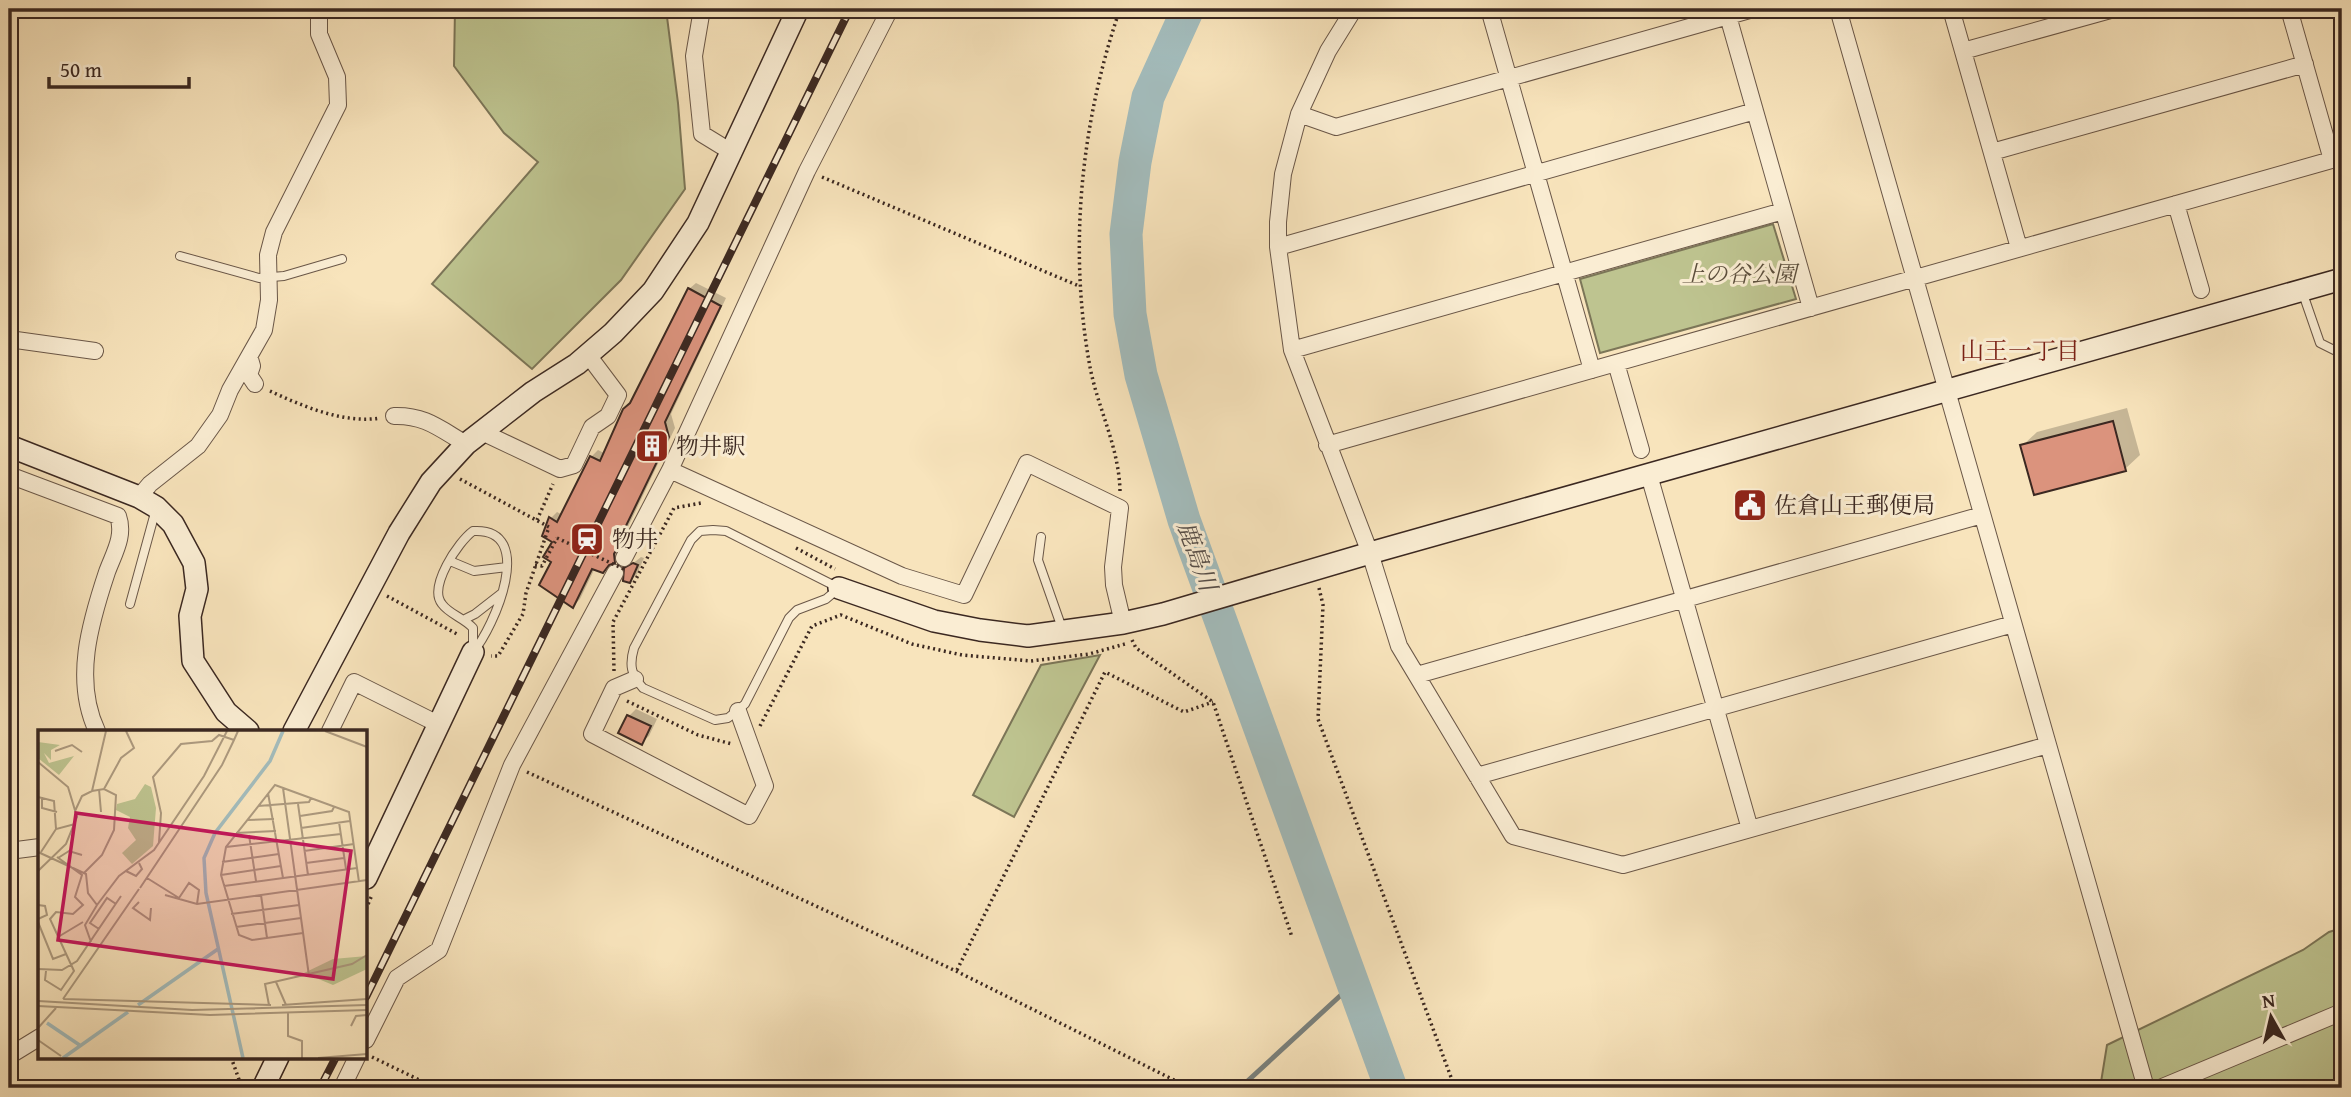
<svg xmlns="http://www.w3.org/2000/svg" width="2351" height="1097" font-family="'Gentium Book Plus','Noto Serif JP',serif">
  <rect width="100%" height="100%" fill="#f8e4bc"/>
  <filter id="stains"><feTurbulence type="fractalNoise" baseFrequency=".00286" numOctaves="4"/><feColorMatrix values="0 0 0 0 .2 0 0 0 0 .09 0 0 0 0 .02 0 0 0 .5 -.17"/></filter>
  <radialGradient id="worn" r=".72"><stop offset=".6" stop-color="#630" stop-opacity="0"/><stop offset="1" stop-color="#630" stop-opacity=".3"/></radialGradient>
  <path fill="#bec490" stroke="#7c7658" stroke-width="2" d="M455,9h213l-1,8 11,86 7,86 -64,91 -89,89 -100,-85 106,-122 -34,-29 -50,-67z
    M1773,224l23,75 -196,54 -20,-74z
    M1100,655l-86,162 -41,-22 68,-130z
    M2342,928v160h-224l-17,-6 6,-37 196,-95 26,-18z"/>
  <path fill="#0003" d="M696,283l30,15 -55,116 4,14 -47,99 2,1 -9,17v9l-7,7 -19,7 -15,31 -7,7 -20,-44 2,-20 -4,-24 6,-6 6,3 28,-58 7,-7 6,3 29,-51 56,-113z
    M2127,408l13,47 -15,14 -103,-23 15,-14z
    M641,557l3,1 -7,16 -7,7 -4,-12z
    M636,709l21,10 -8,17 -7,6 -21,-10 8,-16z"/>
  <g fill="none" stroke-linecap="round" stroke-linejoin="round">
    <path stroke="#79817e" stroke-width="5" d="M1240,1088l113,-104"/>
    <path stroke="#a3bcbc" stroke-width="33" d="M1188,9l-40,88 -13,65 -9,72 4,80 11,61 43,145 207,568"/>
  </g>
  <path fill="#db937d" stroke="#3b2821" stroke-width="2" d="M688,288l33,18 -56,116 4,15 -47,97 2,1 -10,19 1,9 -6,2 -6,8 -11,-4 -19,39 -34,-23 12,-23 -8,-5 9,-15 -10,-6 7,-19 8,5 33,-66 10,5 23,-52 7,-6z
    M2113,421l13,50 -92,24 -14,-50z
    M633,563l5,2 -8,18 -7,-2 1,-13z
    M627,715l24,11 -9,19 -24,-12z"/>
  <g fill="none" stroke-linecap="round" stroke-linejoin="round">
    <g stroke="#6a5748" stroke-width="10">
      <path id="lane" d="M180,256l79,22 25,-2 58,-17
        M2302,291l18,52 22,11
        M713,530l13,1 113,57 -13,11 -29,11 -8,8 -44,86 -17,14 -13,2 -72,-32c-12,-13 -14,-23 -9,-40l57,-108 9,-9z
        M473,531c65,-4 21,97 0,121v-24c-9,-10 -24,-14 -31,-24 -14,-17 16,-62 31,-73z
        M1041,537l-3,23 25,71
        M450,561l24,10 33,-4
        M130,604l26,-95
        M465,619l10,-5 27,-21"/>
    </g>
    <g stroke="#6a5748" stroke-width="18">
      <path id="street" d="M702,9l-8,47 8,78 31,19
        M1354,9l-26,42 -29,63 -16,60 -5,48v25l14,103 78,203 29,93 114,190 110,29 425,-120
        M1489,9l103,361
        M1726,9l85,299
        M1838,9l308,1079
        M1951,9l68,239
        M2289,9l43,151
        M1963,51l151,-42
        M1299,114l37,13 417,-118
        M1992,152l313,-88
        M2176,204l25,86
        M1278,247l477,-136
        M9,339l86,12
        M1292,350l491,-139
        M250,359l2,7 -3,9 6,9
        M1616,363l25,87
        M394,416c31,-1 46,13 72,28
        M482,432l78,37 14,-4 18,-38 16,-11 10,-21 -30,-40
        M1327,445l1015,-288
        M670,470l232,106 62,19 63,-132 93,45 -7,59 1,18 9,38
        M9,475l109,41c7,20 -4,37 -11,56 -17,51 -34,108 -10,159
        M1649,475l101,354
        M139,497l11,-13 48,-38 22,-31 10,-25 34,-60 5,-30 -1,-45 6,-23 64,-127 -1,-28 -18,-43v-25
        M624,558l46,-88 137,-299 83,-162
        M1417,675l565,-160
        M635,679l-21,9 -22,46 157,82 16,-30 -27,-75
        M330,731l24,-49 86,43
        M1477,776l536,-152
        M9,851l31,-4
        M366,1040l31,-62 42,-28 73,-185 103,-192
        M9,1056l31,-19
        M342,1088l15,-31
        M2160,1088l182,-76"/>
    </g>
    <g stroke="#3b2821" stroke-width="24">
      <path id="secondary" d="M9,446l130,51 17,10 17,17 21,39 3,26 -7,27 3,45 33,51 22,19
        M839,588l95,33 46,9 48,6 95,-13 40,-9 207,-61 972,-274
        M294,731l105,-198 32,-51 35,-38 67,-52 44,-28 36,-31 40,-42 45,-68 100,-214
        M366,878l107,-226
        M263,1088l15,-31"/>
    </g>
    <path stroke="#3b2821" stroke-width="3.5" stroke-dasharray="2 3.5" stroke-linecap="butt" d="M822,177l257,109
      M270,391c32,15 74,33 110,27
      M460,479l89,48 -23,66 -3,21 -25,42h-7
      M1120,491c-1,-44 -22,-82 -30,-124 -22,-119 -9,-245 30,-358
      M537,520l16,-36
      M796,548l39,21
      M582,549l2,-4
      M535,565l7,1 15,-28
      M1319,588l4,17 -5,114 137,369
      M387,596l70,38
      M1132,640l4,8 77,54 79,235
      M614,671l-1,-49 61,-114 27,-5
      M627,701l71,34 34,9
      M760,726l52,-100 29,-11 71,29 50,11 69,6 58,-7 36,-10
      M527,772l429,199 222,111
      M366,909l6,-14
      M957,970l148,-298 79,40 29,-10
      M231,1057l11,31
      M372,1057l64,31"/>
    <use href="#lane" stroke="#faedd3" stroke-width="8"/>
    <use href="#street" stroke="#faedd3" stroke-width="16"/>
    <use href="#secondary" stroke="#faedd3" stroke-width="21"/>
    <g stroke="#3b2821" stroke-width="8">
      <path id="rail" d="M366,997l484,-988
        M320,1088l16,-31"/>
    </g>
    <use href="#rail" stroke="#faedd3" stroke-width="5" stroke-dasharray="16" stroke-linecap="butt"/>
    <path stroke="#3b2821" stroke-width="3.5" stroke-dasharray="2 3.5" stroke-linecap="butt" d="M557,538l69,32"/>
  </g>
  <defs>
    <g id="building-square" transform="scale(1.75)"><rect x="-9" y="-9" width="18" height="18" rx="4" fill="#8f2418" stroke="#faedd3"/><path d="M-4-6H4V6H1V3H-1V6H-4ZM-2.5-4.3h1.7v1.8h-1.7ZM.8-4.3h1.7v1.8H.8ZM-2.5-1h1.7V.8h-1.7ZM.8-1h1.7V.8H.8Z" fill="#fff"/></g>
    <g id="civic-square" transform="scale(1.75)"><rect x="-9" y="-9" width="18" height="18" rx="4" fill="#8f2418" stroke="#faedd3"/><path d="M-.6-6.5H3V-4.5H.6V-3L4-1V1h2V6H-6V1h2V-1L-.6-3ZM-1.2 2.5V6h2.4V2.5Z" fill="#fff"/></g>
    <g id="station-square" transform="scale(1.75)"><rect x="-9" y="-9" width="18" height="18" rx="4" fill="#8f2418" stroke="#faedd3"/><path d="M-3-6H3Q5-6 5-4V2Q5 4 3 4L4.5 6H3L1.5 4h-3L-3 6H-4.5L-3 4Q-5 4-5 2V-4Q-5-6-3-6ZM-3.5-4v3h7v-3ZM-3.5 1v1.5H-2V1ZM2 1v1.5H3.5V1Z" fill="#fff"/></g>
  </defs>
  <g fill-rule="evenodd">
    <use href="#building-square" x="652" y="446"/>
    <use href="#civic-square" x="1750" y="505"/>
    <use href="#station-square" x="587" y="539"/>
  </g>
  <g text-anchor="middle" stroke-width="6" stroke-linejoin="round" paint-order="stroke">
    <g font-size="23" font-style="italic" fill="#5c4f3d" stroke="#faedd3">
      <text x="1739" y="282">上の谷公園</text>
    </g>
    <g font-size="23" fill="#3b2821" stroke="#faedd3" text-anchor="start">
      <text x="676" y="454">物井駅</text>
      <text x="1774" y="513">佐倉山王郵便局</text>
      <text x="612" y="547">物井</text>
    </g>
    <g font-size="24" fill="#7a1f14" stroke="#faedd3">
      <text x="2020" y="359">山王一丁目</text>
    </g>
    <g font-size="24" font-style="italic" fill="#554d48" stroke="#faedd3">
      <text transform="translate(1197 556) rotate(70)" y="8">鹿島川</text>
    </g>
  </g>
  <g transform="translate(38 730)">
    <rect width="329" height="329" fill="#f8e4bc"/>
    <path d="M0,12l22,3 -9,5v10l-7,-7 5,10 25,-7 -15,19 -21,-17zM107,54l6,3 5,21 -3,38 -21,18 -10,-11 14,-13 -8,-12 2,-11 -14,-7 1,-6 18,-5zM329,226v13l-34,16 -29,-12 29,-14z" fill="#bec490"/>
    <path fill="none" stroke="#a3bcbc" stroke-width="3.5" d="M100,275l80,-56M9,293l34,23M25,328l65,-46M205,328l-37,-165 -2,-35 11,-25 55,-72 13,-30"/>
    <path fill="none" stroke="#ac997e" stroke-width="2" d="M287,1l42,16M17,21l17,-6 10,7M0,32l30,25 9,30 -11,27 -28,27M245,58l26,188M61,59l2,23M66,59l17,-31 13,-10 -8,-17M54,61l14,-60M230,63l15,85M0,67l16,4 2,28M4,67v11l15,4M260,74l10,71M220,76l51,-4 2,-4M37,81l7,-15 10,-5 12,-2 12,6 -2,35 -12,25 -18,18M262,86l32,-5 2,-4M209,90l27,-1M301,92l7,47M263,98l49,-7M198,103l40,-2M211,105l7,46M121,112l2,-29 -8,-36 28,-33 31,-3 7,-6 15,5 4,-9M188,117l115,-13M266,121l50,-7M0,122l48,22 2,19 9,12M3,122l15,-23 19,-5M20,128l11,-7 13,4M184,132l57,-8M268,133l38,-5M88,141l10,5 6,-7 -3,-6M183,145l60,-9M109,148l32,20 10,-15 10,7 -2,14M186,156l133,-18M102,158l82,-123 12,-25M127,165l32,9 170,-24M223,165l6,43M101,172l-6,6 17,12 1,-12M0,175l7,1 2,9 -9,4M193,184l68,-9M0,192l15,37 13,-5M198,197l65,-9M61,199l-9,-6 17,-25 9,6M265,203l-51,7 -13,-5 -18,-60 5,-28 49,-62 74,27 10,70M20,207l25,-15M53,212l-6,-17 12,-20 22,-29 35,-26 50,-74 23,-45M0,239l24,1 15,-9 44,-65M8,241l-1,9 16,10 13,-19 -24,-52 6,-7 17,2 10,-9 -8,-8 7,-22 -25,-18M238,252l10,23M25,269l208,6M25,269l76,-110M0,271l154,9 175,-5M231,275l-4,-21 87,-20 15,-9M244,275l85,-6M0,276l172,9 157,-5M250,283v23l14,5v17M313,296l5,-10 11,-1M0,298l18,-20M0,310l23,16M280,328l49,-4"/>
    <path fill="#c2185b" fill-opacity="0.15" stroke="#c2185b" stroke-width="3.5" d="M38,83l275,38 -18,128 -275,-39z"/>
    <rect width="329" height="329" fill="none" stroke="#3b2821" stroke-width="3.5"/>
  </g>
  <rect width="2351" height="1097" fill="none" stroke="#f8e4bc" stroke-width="35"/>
  <rect x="10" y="10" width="2330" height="1076" fill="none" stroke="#3b2821" stroke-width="3.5"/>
  <rect x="18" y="18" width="2316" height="1062" fill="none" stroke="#3b2821" stroke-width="2"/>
  <g transform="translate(2271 1017) rotate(352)" stroke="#faedd3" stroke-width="5" paint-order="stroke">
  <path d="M0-5L12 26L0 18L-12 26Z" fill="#3b2821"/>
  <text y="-10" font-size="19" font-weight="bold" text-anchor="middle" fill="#3b2821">N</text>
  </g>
  <path d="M49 77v10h140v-10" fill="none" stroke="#3b2821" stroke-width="3.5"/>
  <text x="60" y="77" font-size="21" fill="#3b2821" stroke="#faedd3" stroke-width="5" paint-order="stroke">50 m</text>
  <rect width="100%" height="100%" filter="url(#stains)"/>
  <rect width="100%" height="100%" fill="url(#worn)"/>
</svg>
